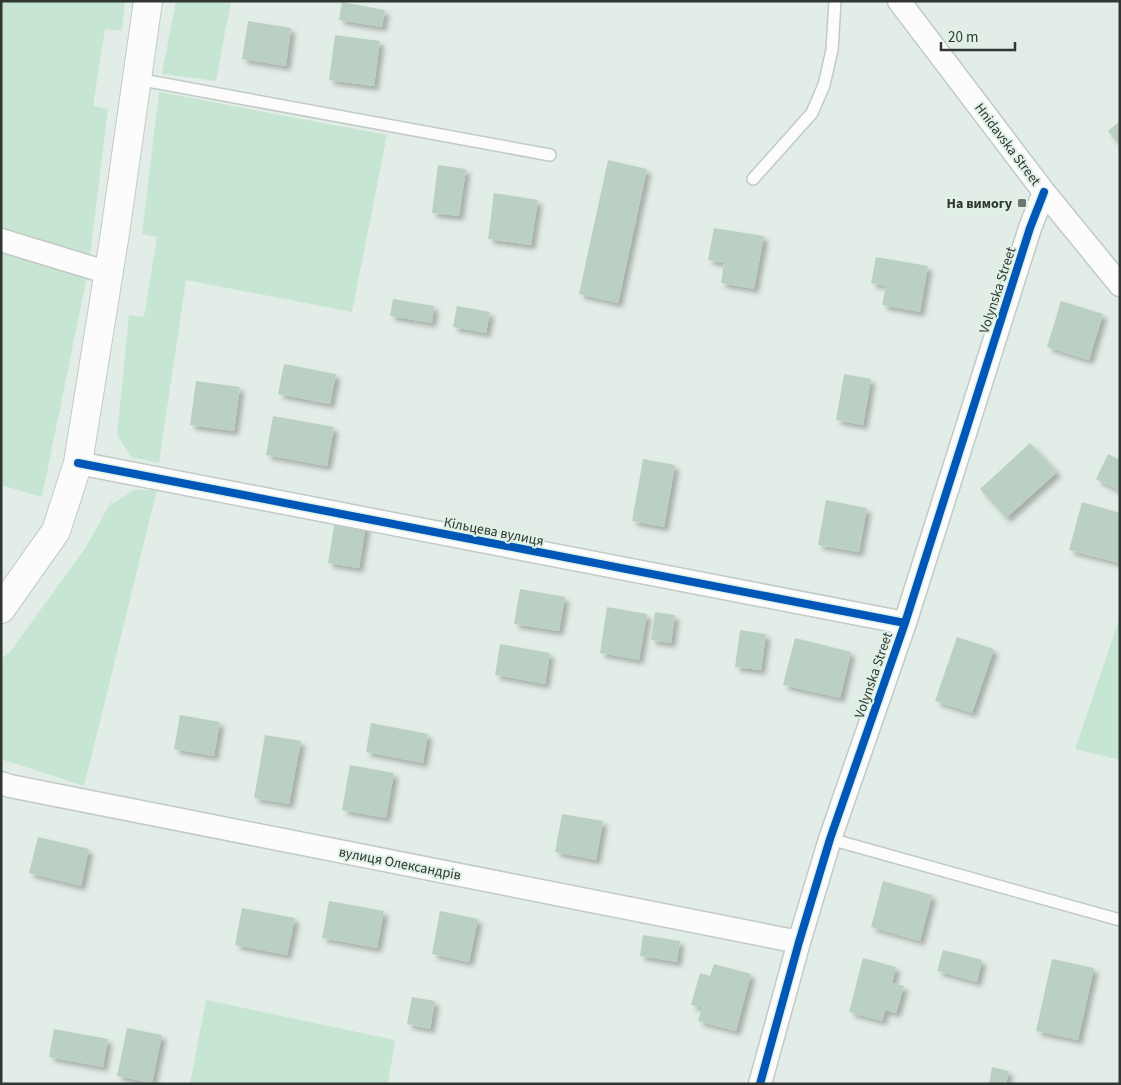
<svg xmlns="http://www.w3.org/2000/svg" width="1121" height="1085" font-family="'Source Sans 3',sans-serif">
  <defs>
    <filter id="shadow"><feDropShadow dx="4.5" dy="4.5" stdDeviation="2.5" flood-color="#0004"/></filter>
  </defs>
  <rect width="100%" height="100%" fill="#e3ede7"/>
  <path fill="#c6e5d2" d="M1,1h124l-3,30 -17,-2 -12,77 15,3 -18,146 -89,-27z
    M176,1h55l-15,80 -54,-7z
    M159,92l228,43 -35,177 -166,-32 -27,183 -28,-6 -14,-22 12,-120 15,2 13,-80 -15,-3z
    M1,253l86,23 -45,221 -41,-12z
    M134,490h23l-73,296 -83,-27v-100l9,-7 76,-105 26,-47 -1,5z
    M1120,617v143l-45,-11z
    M206,1000l189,40 -7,44h-198z"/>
  <path fill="#bbd0c4" filter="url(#shadow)" d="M342,2l43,8 -3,17 -43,-7z
    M248,21l43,7 -5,38 -44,-7z
    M335,35l45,6 -6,45 -45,-6z
    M1120,121v25l-12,-15z
    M608,160l39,9 -29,134 -39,-9z
    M438,165l28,4 -7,47 -27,-3z
    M494,193l44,7 -7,45 -43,-6z
    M714,228l50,8 -10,53 -33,-6 3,-20 -16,-3z
    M876,257l52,9 -8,46 -38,-7 4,-19 -15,-3z
    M393,299l41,7 -2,17 -42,-7z
    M1061,301l42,13 -14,46 -42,-13z
    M457,306l33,6 -4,21 -33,-6z
    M284,364l52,10 -6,30 -52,-10z
    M844,374l27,5 -8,46 -27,-5z
    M196,381l44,6 -6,44 -44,-6z
    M273,416l61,11 -7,39 -61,-11z
    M1030,443l27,29 -51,46 -26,-29z
    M1108,454l12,6v31l-24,-12z
    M643,459l32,6 -11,62 -32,-6z
    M826,500l41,8 -8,44 -41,-7z
    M1082,502l38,11v50l-51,-13z
    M335,520l31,5 -7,43 -31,-5z
    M520,589l45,8 -6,34 -45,-7z
    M607,607l40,7 -8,46 -39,-7z
    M655,612l20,3 -4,28 -20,-3z
    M740,630l26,4 -5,36 -26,-3z
    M957,637l37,12 -22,64 -37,-12z
    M795,638l56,14 -11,46 -57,-13z
    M500,644l50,9 -5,31 -50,-9z
    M180,715l40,7 -6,34 -40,-7z
    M371,723l57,11 -5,29 -57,-11z
    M265,735l36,6 -12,63 -35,-6z
    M350,765l44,8 -8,45 -44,-8z
    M562,814l41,7 -7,39 -41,-8z
    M38,837l51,12 -8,37 -52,-13z
    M883,881l49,14 -12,46 -49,-14z
    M329,901l55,10 -7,37 -55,-10z
    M242,908l53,10 -8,37 -52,-10z
    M440,911l38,8 -9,43 -37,-8z
    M643,935l37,6 -3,21 -37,-6z
    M943,950l39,10 -5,22 -40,-11z
    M863,958l33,9 -4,16 12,3 -8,27 -11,-3 -3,11 -33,-9z
    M1052,959l42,9 -16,72 -42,-9z
    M714,964l37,10 -15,57 -38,-10 4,-14 -11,-2 9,-32 10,3z
    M412,997l23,4 -5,28 -23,-5z
    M127,1028l35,7 -10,48 -35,-7z
    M54,1029l54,10 -5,28 -54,-10z
    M992,1067l17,4 -3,13h-17z"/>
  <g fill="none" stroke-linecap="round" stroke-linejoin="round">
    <g stroke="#c2cac5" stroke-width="14">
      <path id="lane" d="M137,79l413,76
        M753,179l59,-66 12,-28 8,-35 3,-49
        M830,839l290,81"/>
    </g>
    <g stroke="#c2cac5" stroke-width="25">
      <path id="street" d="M899,1l145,191 76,93
        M1,240l108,33
        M78,463l827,160
        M1,783l9,3 789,156
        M760,1084l39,-142 31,-103 75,-216 125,-395 14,-36"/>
    </g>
    <g stroke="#c2cac5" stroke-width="30">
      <path id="primary" d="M1,609l55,-78 22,-68 37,-230 33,-232"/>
    </g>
    <use href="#lane" stroke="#fbfcfb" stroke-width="11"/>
    <use href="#street" stroke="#fbfcfb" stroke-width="22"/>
    <use href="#primary" stroke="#fbfcfb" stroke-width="28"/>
    <g stroke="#dff1e6" stroke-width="11">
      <path id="cycleway" d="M78,463l827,160
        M760,1084l39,-142 31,-103 75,-216 125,-395 14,-36"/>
    </g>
    <use href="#cycleway" stroke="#0057b8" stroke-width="8"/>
  </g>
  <rect fill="#6f7671" stroke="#dff1e6" stroke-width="2" x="1017" y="198" width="10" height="10" rx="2.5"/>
  <g text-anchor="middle" stroke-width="4" stroke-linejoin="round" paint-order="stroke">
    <g font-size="14" fill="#303632" stroke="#dff1e6">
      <text transform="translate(1008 144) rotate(53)" y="5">Hnidavska Street</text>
      <text transform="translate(997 290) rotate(-72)" y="5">Volynska Street</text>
      <text transform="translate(494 531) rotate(11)" y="5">Кільцева вулиця</text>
      <text transform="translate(873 675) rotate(-71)" y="5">Volynska Street</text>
      <text transform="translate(400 863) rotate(11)" y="5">вулиця Олександрів</text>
    </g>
    <g font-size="14" font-weight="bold" fill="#303632" stroke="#dff1e6" text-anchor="end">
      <text x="1012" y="208">На вимогу</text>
    </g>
  </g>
  <rect width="1121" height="1085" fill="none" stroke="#303632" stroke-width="5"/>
  <path d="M941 42v8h74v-8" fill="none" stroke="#303632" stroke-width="2.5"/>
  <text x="948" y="42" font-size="15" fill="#303632" stroke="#dff1e6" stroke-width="4" paint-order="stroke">20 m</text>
</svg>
